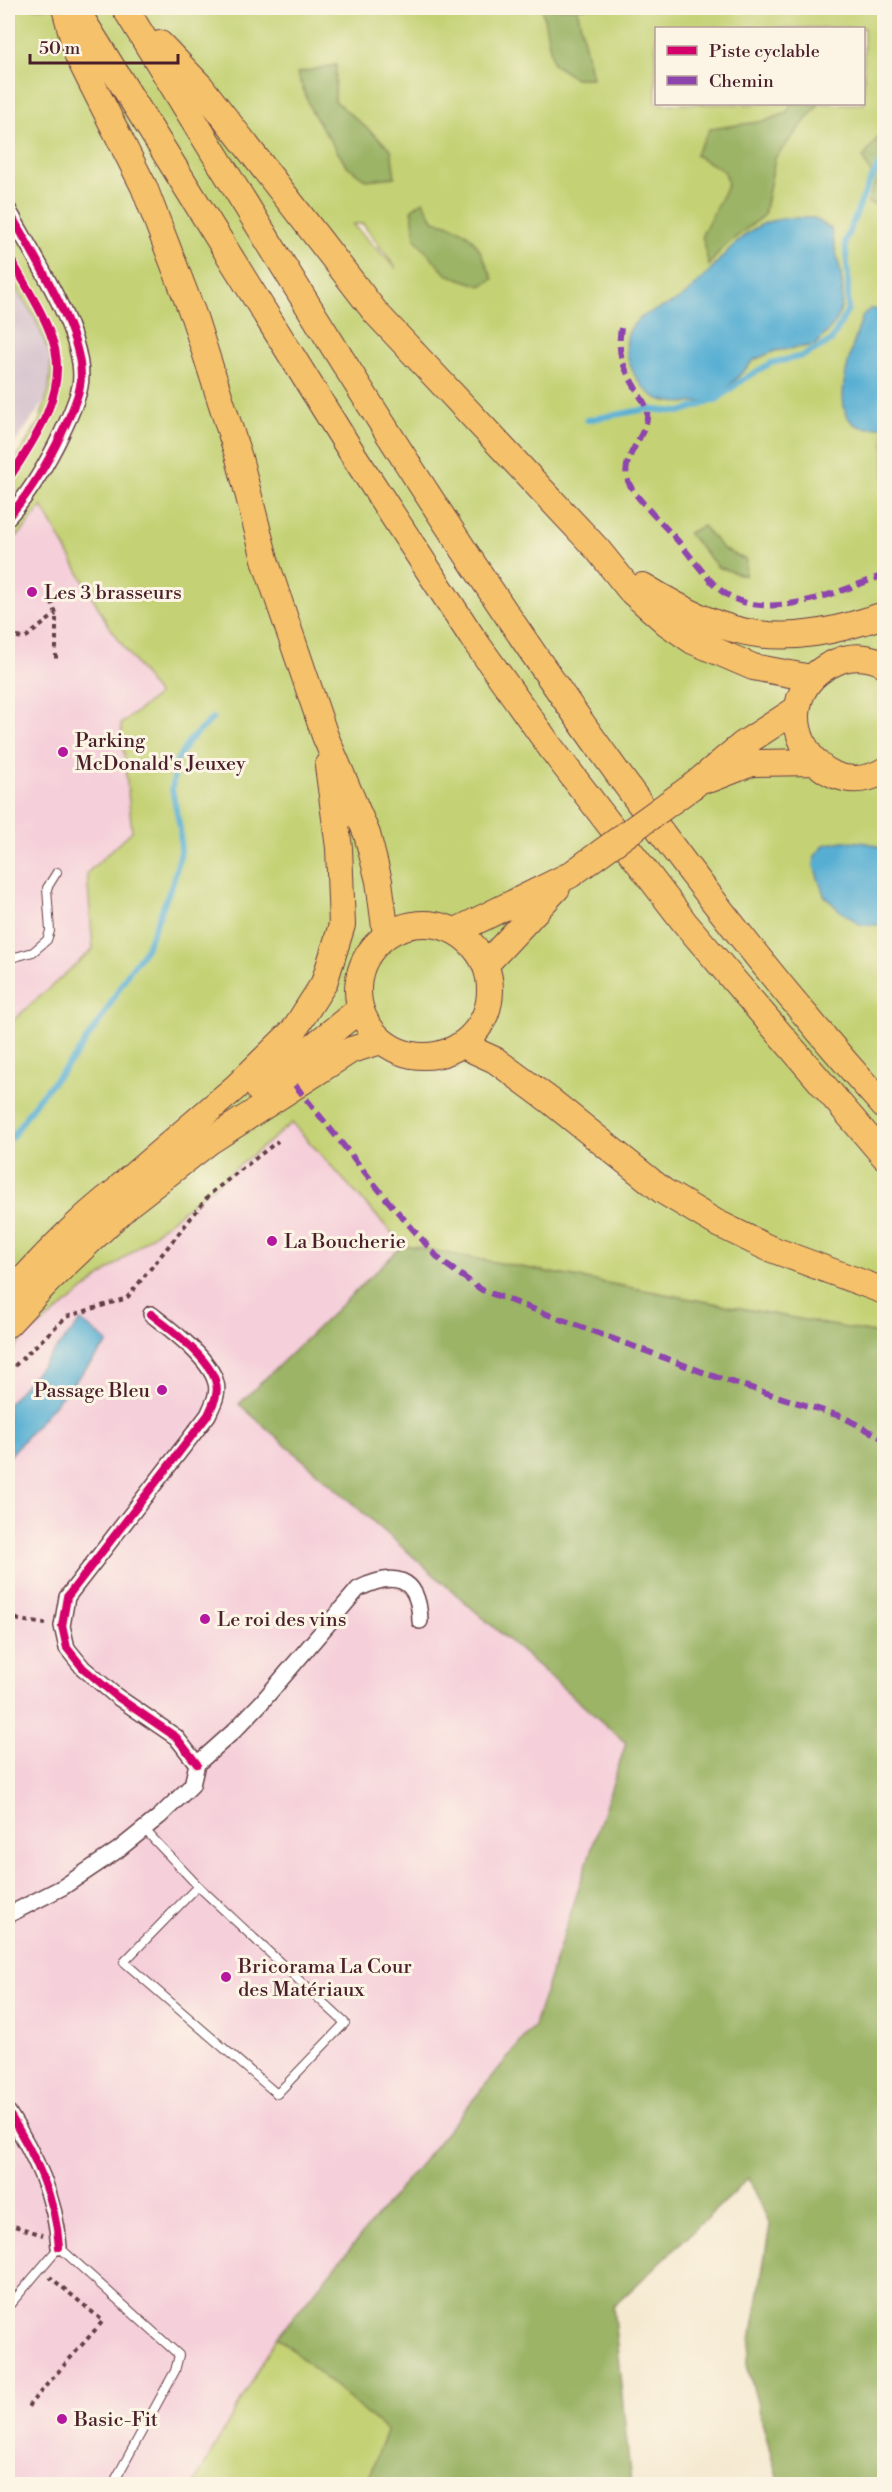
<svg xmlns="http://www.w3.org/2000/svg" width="892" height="2492" font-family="'Libre Bodoni',serif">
  <rect width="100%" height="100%" fill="#fcf5e5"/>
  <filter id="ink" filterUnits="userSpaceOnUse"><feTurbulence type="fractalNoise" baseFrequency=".0167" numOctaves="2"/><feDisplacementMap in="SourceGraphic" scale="12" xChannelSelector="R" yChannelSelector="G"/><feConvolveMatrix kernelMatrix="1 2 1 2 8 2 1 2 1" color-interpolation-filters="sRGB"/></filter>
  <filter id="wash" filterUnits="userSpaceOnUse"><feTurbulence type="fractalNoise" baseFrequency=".008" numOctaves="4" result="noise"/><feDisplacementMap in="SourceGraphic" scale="24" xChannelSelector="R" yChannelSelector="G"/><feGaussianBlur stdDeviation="1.35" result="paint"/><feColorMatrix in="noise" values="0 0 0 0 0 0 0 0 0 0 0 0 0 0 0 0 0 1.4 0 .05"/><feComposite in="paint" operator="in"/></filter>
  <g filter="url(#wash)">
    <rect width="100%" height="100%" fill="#f5e9d0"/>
    <path fill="#f5cfda" d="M41,505l66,118 51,72 -37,29 11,107 -45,42 6,76 -85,76v-481l14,-12z
      M292,1123l111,122 -164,159 387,338 -92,284 -257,311 -83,147h-186v-1127l14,-17z"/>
    <path fill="#d1bdcb" d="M8,275l27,43 16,39 4,29 -47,67z"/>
    <path fill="#c4d274" stroke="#877850" stroke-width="1.5" fill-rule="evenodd" d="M8,8h876v1327l-481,-90 -111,-122 -270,217 -14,17v-332l85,-76 -6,-76 45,-42 -11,-107 37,-29 -51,-72 -65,-117 -20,26 -14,12v-72l31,-50 10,-32 2,-33 -16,-39 -27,-43zM656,28h208v76h-208zM353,224h10l33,44 -43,-43z
      M277,2337l111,94 -22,53h-172z"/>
    <path fill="#9bb466" stroke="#726a48" stroke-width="1.5" d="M542,8h35l15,70h-17l-22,-14z
      M336,65l-1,36 56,48 4,28 -29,3 -20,-15 -34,-53 -15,-39z
      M791,104h28l-44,54 -11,57 -43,34 -12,17 -7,-31 26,-51 -4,-13 -29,-16 15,-26 55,-8 22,-8z
      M884,129v77l-16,-3 7,-21 -12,-24z
      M423,201l11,20c41,8 43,23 59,58l-12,7 -35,-12 -31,-35 -3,-30z
      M703,526l20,23 23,11 -1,16 -27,-9 -30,-34z
      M403,1245l481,90v1149h-105l-32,-119 23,-140 -21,-47 -136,129 18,177h-265l21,-53 -110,-94 257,-311 92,-283 -387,-339z"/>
    <path fill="#56afd3" stroke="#50677f" stroke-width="1.5" d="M790,218h24l17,11c5,28 20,63 5,92 -4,8 -15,17 -21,24l-40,6 -21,9 -38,40c-18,2 -42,6 -59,-2 -22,-11 -42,-53 -23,-74 12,-14 34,-16 48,-27 29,-21 48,-58 81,-73 7,-4 18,-5 27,-6z
      M870,309l14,1v116c-70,16 -31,-79 -21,-111z
      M843,841c14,1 31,0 41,10v74h-23l-23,-16 -14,-14 -10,-29 1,-10 9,-11z
      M81,1321l26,20v3l-99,114v-54z"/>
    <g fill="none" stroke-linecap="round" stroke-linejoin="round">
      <path stroke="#56afd3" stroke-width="6" d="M587,420l60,-11 33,3 36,-12 26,-20 29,-17 32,-7 28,-15 17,-31v-35l-3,-34 25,-60 14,-24
        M8,1140l4,-3 26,-38 36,-41 31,-45 23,-40 18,-24 27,-67 8,-30 -1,-24 -8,-39 5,-29 12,-19 24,-23"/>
    </g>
  </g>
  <g filter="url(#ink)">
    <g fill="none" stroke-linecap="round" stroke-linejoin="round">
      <g stroke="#643d44" stroke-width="10">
        <path id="service" d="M8,959l25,-7 14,-12 3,-9 -3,-43 10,-16
          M144,1829l54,57 147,137 -68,71 -153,-132 74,-76
          M8,2307l51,-60 120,108 -4,16 -62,113"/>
      </g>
      <g stroke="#643d44" stroke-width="18">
        <path id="minor" d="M8,209c22,42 81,129 72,177 -3,17 -16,43 -24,59 -13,25 -29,52 -48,72
          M151,1314c19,15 59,44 65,69 3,11 -3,21 -8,32l-141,182 -5,29 5,22 16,20 33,28 60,41 21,27
          M8,1915l55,-28 55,-37 42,-34 32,-31 5,-21 37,-33 27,-28 97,-114c36,-18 61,-13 62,32
          M8,2112c26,41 48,85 51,135"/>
      </g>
      <g stroke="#643d44" stroke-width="28">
        <path id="primary" d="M884,664c-14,-8 -33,-9 -48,-2 -80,34 -23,148 48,109
          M711,779l41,-16 63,-1
          M694,785l48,-40 55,-36
          M358 990a66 66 0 1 1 132 0a66 66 0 1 1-132 0Z
          M456,931l114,-56
          M486,964l71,-76
          M259,1090l101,-81
          M8,1296c39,-43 82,-89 131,-121
          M8,1324l42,-45 79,-75 81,-63 141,-91 30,-9"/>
      </g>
      <g stroke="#643d44" stroke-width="28">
        <path id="trunk" d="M65,8l13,48 66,131 50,130 45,141 27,105 59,173 42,98 12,47 7,54
          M75,8l279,448 118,181 79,111 134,175 199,233
          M125,8c233,379 461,766 759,1098
          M160,44l41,43 175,226 222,237 33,41 36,32 26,18 60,26 58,11
          M643,586c90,56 141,63 241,29
          M462,1045l33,15 57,42 111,89 52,31 51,25 118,44
          M121,1186l116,-100 57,-56 30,-47 18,-58 -3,-77 -11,-82"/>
      </g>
      <path stroke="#643d44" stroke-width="4" stroke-dasharray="4.5 4.5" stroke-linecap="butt" d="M8,182l6,13
        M51,601l5,12v48
        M8,636l17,2 31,-24
        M8,1372l58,-55 61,-19 84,-105 67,-52
        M8,1614l11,6 27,4
        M8,2221l6,5 29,9
        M31,2406l-2,-1 74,-84 -53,-44"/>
      <use href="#service" stroke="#fff" stroke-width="8"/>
      <use href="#minor" stroke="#fff" stroke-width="15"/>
      <use href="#primary" stroke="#f5c16b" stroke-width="26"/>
      <use href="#trunk" stroke="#f5c16b" stroke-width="26"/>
      <g stroke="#643d44" stroke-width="28" stroke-linecap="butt">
        <path id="primary-bridge" d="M570,875l124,-90"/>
      </g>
      <use href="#primary-bridge" stroke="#f5c16b" stroke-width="26"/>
      <path stroke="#8e44ad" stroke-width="6" stroke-dasharray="12 6" stroke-linecap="butt" d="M621,328c-5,30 5,43 19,68 3,5 7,10 7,16 3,22 -28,44 -19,69 6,16 37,45 49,59 14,16 30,40 46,52 43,32 117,-1 161,-17
        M295,1085l93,116 53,60 41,29 234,87 127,40 41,22"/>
      <g stroke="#fcf5e5" stroke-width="11">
        <path id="cycleway" d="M8,209c22,42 81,129 72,177 -3,17 -16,43 -24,59 -13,25 -29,52 -48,72
          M8,254c16,30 39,62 47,95 11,48 -23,94 -47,131
          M151,1314c19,15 59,44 65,69 3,11 -3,21 -8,32l-141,182 -5,29 5,22 16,20 33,28 60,41 21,27
          M8,2112c26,41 48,85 51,135"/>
      </g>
      <use href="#cycleway" stroke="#d6006c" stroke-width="8"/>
    </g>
  </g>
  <g fill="#b5179e" stroke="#fcf5e5" stroke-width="2">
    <circle cx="32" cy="592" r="6"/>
    <circle cx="63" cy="752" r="6"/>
    <circle cx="272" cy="1241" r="6"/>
    <circle cx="162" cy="1390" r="6"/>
    <circle cx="205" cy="1619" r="6"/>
    <circle cx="226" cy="1977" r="6"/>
    <circle cx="62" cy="2419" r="6"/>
  </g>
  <g text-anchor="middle" stroke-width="6" stroke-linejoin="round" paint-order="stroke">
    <g font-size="20" fill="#4a1f2b" stroke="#fcf5e5" text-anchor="start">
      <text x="44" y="599">Les 3 brasseurs</text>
      <text x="75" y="747">Parking<tspan x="75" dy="23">McDonald's Jeuxey</tspan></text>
      <text x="284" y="1248">La Boucherie</text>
      <text x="150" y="1397" text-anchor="end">Passage Bleu</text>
      <text x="217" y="1626">Le roi des vins</text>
      <text x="238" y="1973">Bricorama La Cour<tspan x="238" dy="23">des Matériaux</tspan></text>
      <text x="74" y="2426">Basic-Fit</text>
    </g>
  </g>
  <rect width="892" height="2492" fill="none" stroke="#fcf5e5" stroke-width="30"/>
  <rect x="655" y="27" width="210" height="78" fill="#fcf5e5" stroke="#b59f9b" stroke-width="1.5"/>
  <rect x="667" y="46" width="30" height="9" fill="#d6006c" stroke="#b59f9b" stroke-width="1.5"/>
  <text x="709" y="57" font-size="18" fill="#4a1f2b">Piste cyclable</text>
  <rect x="667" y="76" width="30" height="9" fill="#8e44ad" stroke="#b59f9b" stroke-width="1.5"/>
  <text x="709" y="87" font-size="18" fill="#4a1f2b">Chemin</text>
  <path d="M30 54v9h148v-9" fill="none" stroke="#4a1f2b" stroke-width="3"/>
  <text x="39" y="54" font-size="18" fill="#4a1f2b" stroke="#fcf5e5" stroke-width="4.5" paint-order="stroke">50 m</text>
</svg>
